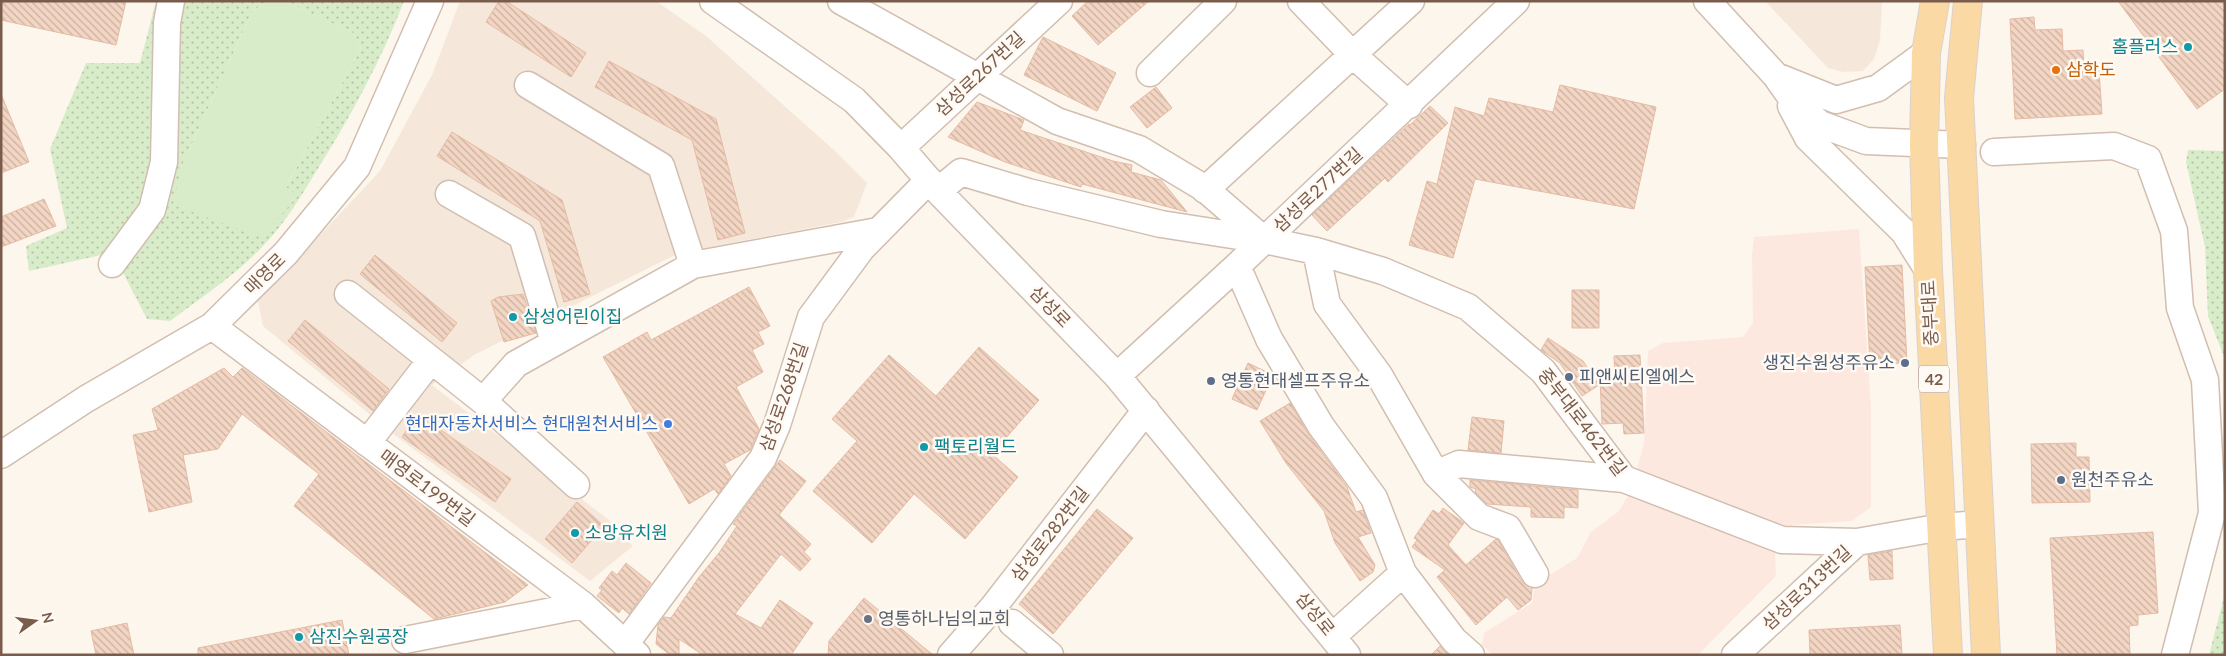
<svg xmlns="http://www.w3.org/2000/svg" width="2226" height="656" font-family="Lato,'Noto Sans KR',sans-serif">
  <defs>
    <pattern id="park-dots" width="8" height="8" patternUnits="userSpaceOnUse" patternTransform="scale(1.25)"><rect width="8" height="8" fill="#d8ecc9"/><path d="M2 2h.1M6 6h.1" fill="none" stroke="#b4c2a5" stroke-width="1.8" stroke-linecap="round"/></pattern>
    <pattern id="building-back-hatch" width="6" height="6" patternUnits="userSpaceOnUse" patternTransform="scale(1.25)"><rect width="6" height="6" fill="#f3d5c3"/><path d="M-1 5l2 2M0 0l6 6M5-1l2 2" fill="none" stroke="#cab0a1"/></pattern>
  </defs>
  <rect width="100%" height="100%" fill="#fdf6ec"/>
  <path fill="#f5e8da" d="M460,1h196l50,35 129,115 32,32 -13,34 -13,5 -162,31 -205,102 -42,30 177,135 24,26 -43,35 -198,-148 -129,-107 -5,-25 122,-130 52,-96z
    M1765,1h117l-2,39 -6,19 -11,12 -20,1 -15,-4z"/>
  <path fill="#fde8e0" d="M1859,229l12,178v100l-19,14 -60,4 -17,26 1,25 -78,79h-205l-11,-10 2,-12 48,-30 3,-19 42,-26 14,-26 28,-21 12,-20 13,-48 4,-92 15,-8 80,-6 10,-14 -1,-67 2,-19z"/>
  <path fill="url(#park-dots)" d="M156,1h11l-10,157 -13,45 -38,51 -77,17 -3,-25 41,-18 -17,-79 36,-86h54z
    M181,1h85l-14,11 -71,156 116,28 -11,-9 75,-139 -8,-15 -69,-32h120c-23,60 -53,115 -87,169 -16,26 -31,52 -53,75 -27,29 -62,52 -94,76l-23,-2 -28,-54 43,-47z
    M2188,150l37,1v208l-17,-43 -3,-69 -19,-85z
    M2225,593v62h-16z"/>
  <path fill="#d8ecc9" d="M266,1h18l69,32 8,15 -75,139 12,9 -37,41 -88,-32 8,-37 71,-156z"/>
  <path fill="url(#building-back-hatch)" stroke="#e6bba3" d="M1,1h125l-10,44 -115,-25z
    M499,1h7l80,52 -15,24 -85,-55z
    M1088,1h61l-51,44 -26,-29z
    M2118,1h107v88l-28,20z
    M2034,17l1,13 27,-1 1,22 20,-1 1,22 15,-1 3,43 -87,5 -5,-100z
    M1043,37l73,36 -19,38 -73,-36z
    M609,61l107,58 29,114 -27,7 -26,-100 -97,-53z
    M1560,85l96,22 -22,102 -159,-30 -22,79 -44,-13 18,-64 10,3 18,-77 29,9 5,-18 64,14z
    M1156,87l16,21 -25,20 -17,-21z
    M1,94l28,68 -28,11z
    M977,102l47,18 -4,10 93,31 19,4 -1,7 30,8 26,32 -105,-28 -1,3 -76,-25 -57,-25z
    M1430,106l18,17 -60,59 -3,-4 -58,53 -15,-16 97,-91 1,1z
    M452,132l110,68 28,94 -26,8 -24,-81 -103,-65z
    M44,199l12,27 -55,21v-30z
    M375,255l82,68 -15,19 -82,-68z
    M1902,265l5,98 -37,1 -5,-97z
    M749,287l21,39 -12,6 6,12 -12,6 11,22 -27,15 23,42 -9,21 -26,14 7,12 -13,18 -4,-5 -25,15 -86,-147 44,-25 4,8z
    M1572,290h27v38h-27z
    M523,294l13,39 -32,9 -13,-41 7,-4z
    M305,320l84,69 -16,22 -85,-70z
    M1548,338l35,23 16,24 -17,11 -22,-33 -19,-13z
    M979,347l60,53 -47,54 26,23 -53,62 -51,-45 -42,49 -59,-52 44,-50 -25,-22 57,-64 47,41z
    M1640,355l4,78 -20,1 -1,-11 -21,1 -2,-46 15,-1 -1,-21z
    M1248,363l25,12 -16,35 -25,-11z
    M224,368l9,9 9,-9 286,217 -23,17 -71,17 -140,-113 25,-32 -77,-60 -24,35 -35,6 9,47 -43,10 -16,-77 25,-5 -6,-21z
    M1290,403l19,32 38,52 9,25 7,-2 8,23 -13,4 17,28 -2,7 -13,9 -25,-38 -11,-32 -38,-48 -26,-42z
    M418,414l93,65 -16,23 -93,-65z
    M1472,417l32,4 -3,32 -33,-3z
    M2076,443v14h13l1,45 -58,1 -1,-59z
    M780,460l26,21 -27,34 32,29 -7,8 7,7 -11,12 -19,-17 -46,60 26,14 19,-28 33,23 -22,32h-88l-24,-16v16l-10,-1 -13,-10 2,-19 6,-8 7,1 28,-41 20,-24 18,-27 -4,-2z
    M1470,480l108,10v18l-14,-1v11l-33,-1v-10l-44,-3 -12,-12 1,-3 -6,-2z
    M577,502l27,24 -32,37 -27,-24z
    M1443,508l21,15 -16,22 18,20 30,-26 2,1 24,42 10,6 -1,12 -13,10 -11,-13 -31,28 -39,-48 8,-7 -33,-23 5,-7 -3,-2 19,-28 6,4z
    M1097,509l36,29 -80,96 -34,-30z
    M2153,532l5,81 -20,2v10l-9,1 1,29h-73l-7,-117z
    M1892,551l1,28 -23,1 -2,-25z
    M626,563l25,20 -22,31 -7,-6 -3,5 -22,-17 5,-6 -3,-2 13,-17 5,4z
    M864,598l69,57h-105l1,-14z
    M342,620l7,35h-151v-7z
    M127,623l7,32h-38l-5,-24z
    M1900,625l2,30h-92l-1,-25z
    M1440,646l8,9h-17z"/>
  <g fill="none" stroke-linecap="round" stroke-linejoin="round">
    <g stroke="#d1beb0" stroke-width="29">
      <path id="minor" d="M713,1l141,99 47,48 37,43 179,185 230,279
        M841,1l216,120 82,28 65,39 60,52
        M1301,1l52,54 56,50
        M1707,1l69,75 17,24 27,24 46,17 96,4
        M1150,73l73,-72
        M1776,76l60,24 42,-12 48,-35
        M528,85l133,81 32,99
        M1791,106l17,32 96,94 24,38
        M901,148l158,-147
        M1994,152l120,-6 34,13 26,72 6,77 25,72 7,133 -37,142
        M1205,190l206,-189
        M938,191l23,-19 67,20 133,32 103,16 52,11 67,20 85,36 75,64 81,108 158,61 75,2 85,-15 37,-3
        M449,194l73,42 32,106
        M1316,251l11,53 52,71 57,99 23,-10 165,15
        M112,264l40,-54 12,-48 3,-139 4,-22
        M1237,266l32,73 52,87 53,72 29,75 51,67 17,15
        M348,294l135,107 93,84
        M212,326l371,279 54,50
        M1117,376l120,-110 279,-265
        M483,401l33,-37 177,-99 185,-34
        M367,443l64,-83
        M1,455l85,-56 126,-73 74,-73 71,-86 73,-166
        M1436,474l43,43 29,11 27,46
        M1012,623l38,32
        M1333,636l70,-63
        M405,640l178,-35
        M626,643l137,-185 14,-33 34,-108 51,-69 67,-68
        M951,655l43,-49 152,-196
        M1735,655l122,-113"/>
    </g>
    <g stroke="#dad1cd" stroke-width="30">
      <path id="major" d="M1935,1l-9,52 -2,91 4,126 20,385
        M1968,1l-9,97 27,557"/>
    </g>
    <use href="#minor" stroke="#fff" stroke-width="26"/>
    <use href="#major" stroke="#fbd9a5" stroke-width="28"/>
  </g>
  <g fill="#0f9aa8" stroke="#fffaf3" stroke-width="2">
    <circle cx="2188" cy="47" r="5"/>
    <circle cx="513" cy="317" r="5"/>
    <circle cx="924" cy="447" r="5"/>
    <circle cx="575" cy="533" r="5"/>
    <circle cx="299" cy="637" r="5"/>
  </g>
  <circle fill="#e8710a" stroke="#fffaf3" stroke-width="2" cx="2056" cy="70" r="5"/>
  <g fill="#5c6f8a" stroke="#fffaf3" stroke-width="2">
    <circle cx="1905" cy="363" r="5"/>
    <circle cx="1569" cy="377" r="5"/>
    <circle cx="1211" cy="381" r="5"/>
    <circle cx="2061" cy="480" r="5"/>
  </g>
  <circle fill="#3f7fe0" stroke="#fffaf3" stroke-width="2" cx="668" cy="424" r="5"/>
  <circle fill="#6b7280" stroke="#fffaf3" stroke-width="2" cx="868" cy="619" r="5"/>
  <g text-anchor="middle" stroke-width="5" stroke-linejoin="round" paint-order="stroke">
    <rect fill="#fffaf3" stroke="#a28b7f" stroke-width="1" x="1919" y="365.5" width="30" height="27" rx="4"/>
    <g font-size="16" font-weight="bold" fill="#7a5c4d">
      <text x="1934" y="385">42</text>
    </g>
    <g font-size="18" fill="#0d838f" stroke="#fffaf3" text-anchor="start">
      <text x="2178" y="53" text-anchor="end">홈플러스</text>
      <text x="523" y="323">삼성어린이집</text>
      <text x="934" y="453">팩토리월드</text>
      <text x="585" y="539">소망유치원</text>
      <text x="309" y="643">삼진수원공장</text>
    </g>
    <g font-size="18" fill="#c56008" stroke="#fffaf3" text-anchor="start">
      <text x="2066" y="76">삼학도</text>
    </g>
    <g font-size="18" fill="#7a5c4d" stroke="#fffaf3">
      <text transform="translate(980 74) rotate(-43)" y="6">삼성로267번길</text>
      <text transform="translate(1318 190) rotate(-43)" y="6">삼성로277번길</text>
      <text transform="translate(265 274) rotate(-45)" y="6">매영로</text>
      <text transform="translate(1050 307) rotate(46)" y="6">삼성로</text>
      <text transform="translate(1930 313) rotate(-93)" y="6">중부대로</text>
      <text transform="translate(784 397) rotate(-71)" y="6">삼성로268번길</text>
      <text transform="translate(1582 422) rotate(52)" y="6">중부대로462번길</text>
      <text transform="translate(427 488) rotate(37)" y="6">매영로199번길</text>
      <text transform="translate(1050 534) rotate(-52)" y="6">삼성로282번길</text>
      <text transform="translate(1807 588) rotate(-43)" y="6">삼성로313번길</text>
      <text transform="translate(1315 614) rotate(51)" y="6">삼성로</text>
    </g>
    <g font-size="18" fill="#4e5e75" stroke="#fffaf3" text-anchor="start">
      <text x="1895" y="369" text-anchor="end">생진수원성주유소</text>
      <text x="1579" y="383">피앤씨티엘에스</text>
      <text x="1221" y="387">영통현대셀프주유소</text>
      <text x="2071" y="486">원천주유소</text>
    </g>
    <g font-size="18" fill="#366cbe" stroke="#fffaf3" text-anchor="end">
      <text x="658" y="430">현대자동차서비스 현대원천서비스</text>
    </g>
    <g font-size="18" fill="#5b616d" stroke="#fffaf3" text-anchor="start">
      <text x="878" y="625">영통하나님의교회</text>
    </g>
  </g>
  <rect width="2226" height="656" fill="none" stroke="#7a5c4d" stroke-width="5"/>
  <g transform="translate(35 621) rotate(76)" stroke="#fffaf3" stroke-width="4" paint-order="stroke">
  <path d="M0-4L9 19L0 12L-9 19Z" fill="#7a5c4d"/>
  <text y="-8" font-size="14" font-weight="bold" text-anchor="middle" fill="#7a5c4d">N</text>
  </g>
</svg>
